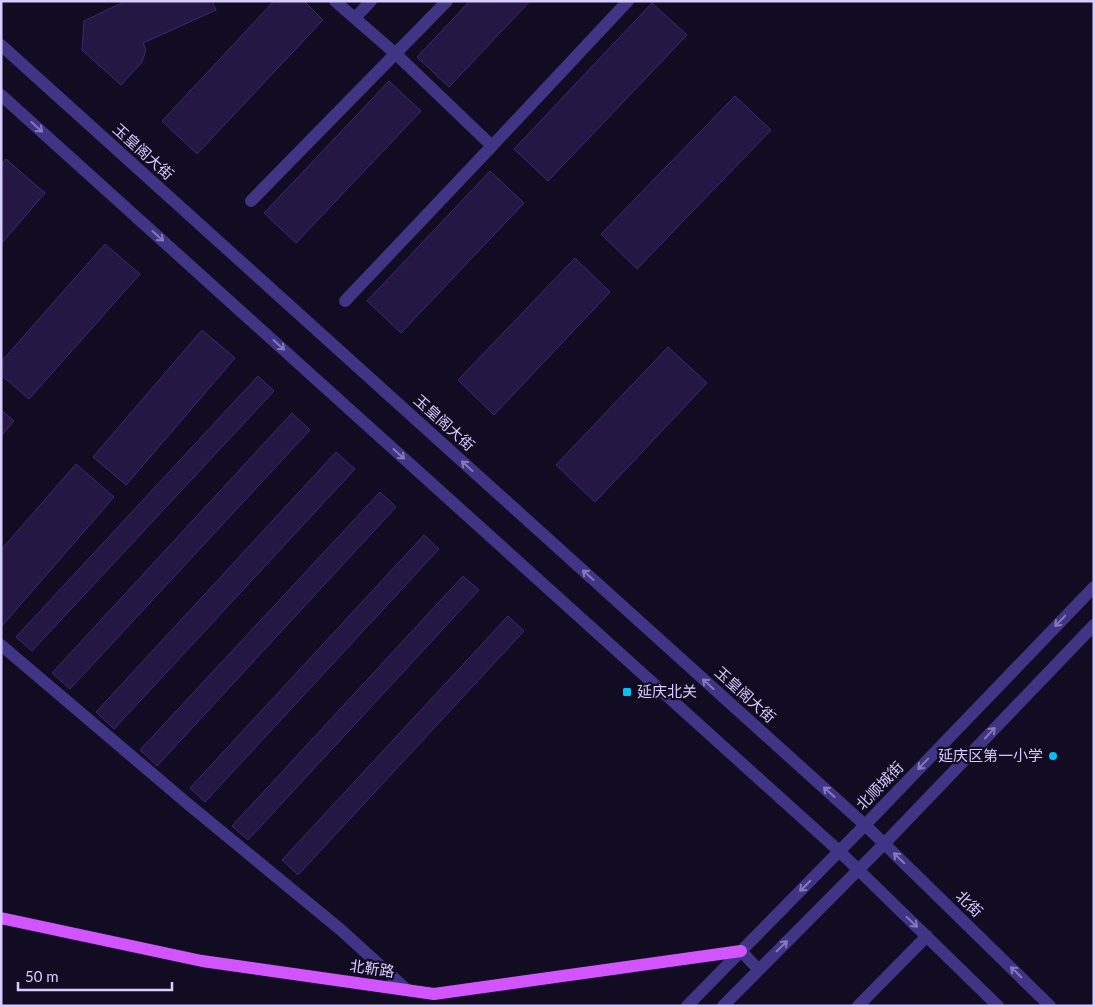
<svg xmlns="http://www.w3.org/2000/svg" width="1095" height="1007" font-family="Lato,'Noto Sans SC',sans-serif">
  <rect width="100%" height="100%" fill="#120c22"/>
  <path fill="#251744" stroke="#3e2771" d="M126,1h86l4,9 -73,33 3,7 -4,12 -21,23 -39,-35 2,-29z
    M274,1h30l19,19 -126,134 -35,-33z
    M470,1h60l-81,86 -32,-30z
    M652,3l35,32 -139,146 -34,-32z
    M389,81l32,30 -125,132 -32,-30z
    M735,96l36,34 -134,139 -36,-35z
    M6,159l39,34 -44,51v-79z
    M490,171l34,32 -123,130 -34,-32z
    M105,244l35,30 -111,125 -28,-24v-13z
    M575,258l35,34 -116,123 -36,-35z
    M202,330l33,28 -109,127 -33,-28z
    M668,347l39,36 -112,119 -39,-37z
    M258,376l16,15 -242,260 -16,-14z
    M1,410l13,11 -13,15z
    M292,413l18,17 -240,259 -18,-16z
    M336,452l19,17 -241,260 -18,-17z
    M76,464l38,33 -113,130v-77z
    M380,492l16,15 -239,259 -17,-16z
    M424,535l15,14 -234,253 -15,-14z
    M463,576l16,14 -231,250 -16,-14z
    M508,616l16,15 -226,244 -16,-15z"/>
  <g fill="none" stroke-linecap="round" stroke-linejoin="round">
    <path stroke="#403484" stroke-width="12" d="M335,1l62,54 95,91 136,-145
      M355,18l16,-17
      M1,45l864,780 185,181
      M1,95l838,756 159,155
      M251,201l196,-200
      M345,301l147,-155
      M1,645l187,159 153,126 66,60
      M741,951l17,18
      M687,1006l178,-181 229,-238
      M723,1006l161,-162 210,-219
      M858,1006l69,-70"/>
    <path stroke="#d254ff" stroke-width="12" d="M1,918l201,43 232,33 307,-43"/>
  </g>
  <defs><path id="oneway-shaft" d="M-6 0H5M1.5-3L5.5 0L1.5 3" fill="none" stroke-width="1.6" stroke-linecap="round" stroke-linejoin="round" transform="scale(1.25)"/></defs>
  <g stroke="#8479bb">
    <use href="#oneway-shaft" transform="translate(37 127) rotate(42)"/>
    <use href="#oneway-shaft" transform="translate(158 236) rotate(42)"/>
    <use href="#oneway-shaft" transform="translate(279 345) rotate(42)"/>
    <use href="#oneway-shaft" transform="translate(399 454) rotate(42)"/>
    <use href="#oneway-shaft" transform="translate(467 466) rotate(-138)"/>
    <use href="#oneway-shaft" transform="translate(588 575) rotate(-138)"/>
    <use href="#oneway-shaft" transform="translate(1060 621) rotate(134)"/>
    <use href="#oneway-shaft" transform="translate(708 684) rotate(-138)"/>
    <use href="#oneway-shaft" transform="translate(990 733) rotate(-47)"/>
    <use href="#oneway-shaft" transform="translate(923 764) rotate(134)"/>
    <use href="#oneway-shaft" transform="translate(829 792) rotate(-138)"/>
    <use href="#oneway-shaft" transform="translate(899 858) rotate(-136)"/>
    <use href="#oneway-shaft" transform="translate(805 886) rotate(135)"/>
    <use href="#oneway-shaft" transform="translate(912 922) rotate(43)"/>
    <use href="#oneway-shaft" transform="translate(782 946) rotate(-44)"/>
    <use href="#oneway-shaft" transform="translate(1016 972) rotate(-136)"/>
  </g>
  <g fill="#00c4f8" stroke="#120c22" stroke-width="2">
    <rect x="622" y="687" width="10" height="10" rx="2.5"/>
    <circle cx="1053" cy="756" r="5"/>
  </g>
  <g text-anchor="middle" stroke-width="4.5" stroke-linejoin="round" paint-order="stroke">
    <g font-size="15" fill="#d8cdff" stroke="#120c22">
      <text transform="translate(143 152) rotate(42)" y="5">玉皇阁大街</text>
      <text transform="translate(444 423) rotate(42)" y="5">玉皇阁大街</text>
      <text transform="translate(745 695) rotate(42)" y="5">玉皇阁大街</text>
      <text transform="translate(880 786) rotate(-46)" y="5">北顺城街</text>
      <text transform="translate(969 904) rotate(44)" y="5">北街</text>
      <text transform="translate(372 969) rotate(8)" y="5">北靳路</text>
    </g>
    <g font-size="15" fill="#d8cdff" stroke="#120c22" text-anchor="start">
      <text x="637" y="697">延庆北关</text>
      <text x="1043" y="761" text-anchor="end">延庆区第一小学</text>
    </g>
  </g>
  <rect width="1095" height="1007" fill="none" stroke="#d8cdff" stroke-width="5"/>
  <path d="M18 982v8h154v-8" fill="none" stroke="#d8cdff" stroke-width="2.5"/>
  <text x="25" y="982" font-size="15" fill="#d8cdff" stroke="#120c22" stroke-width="4" paint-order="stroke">50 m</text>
</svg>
